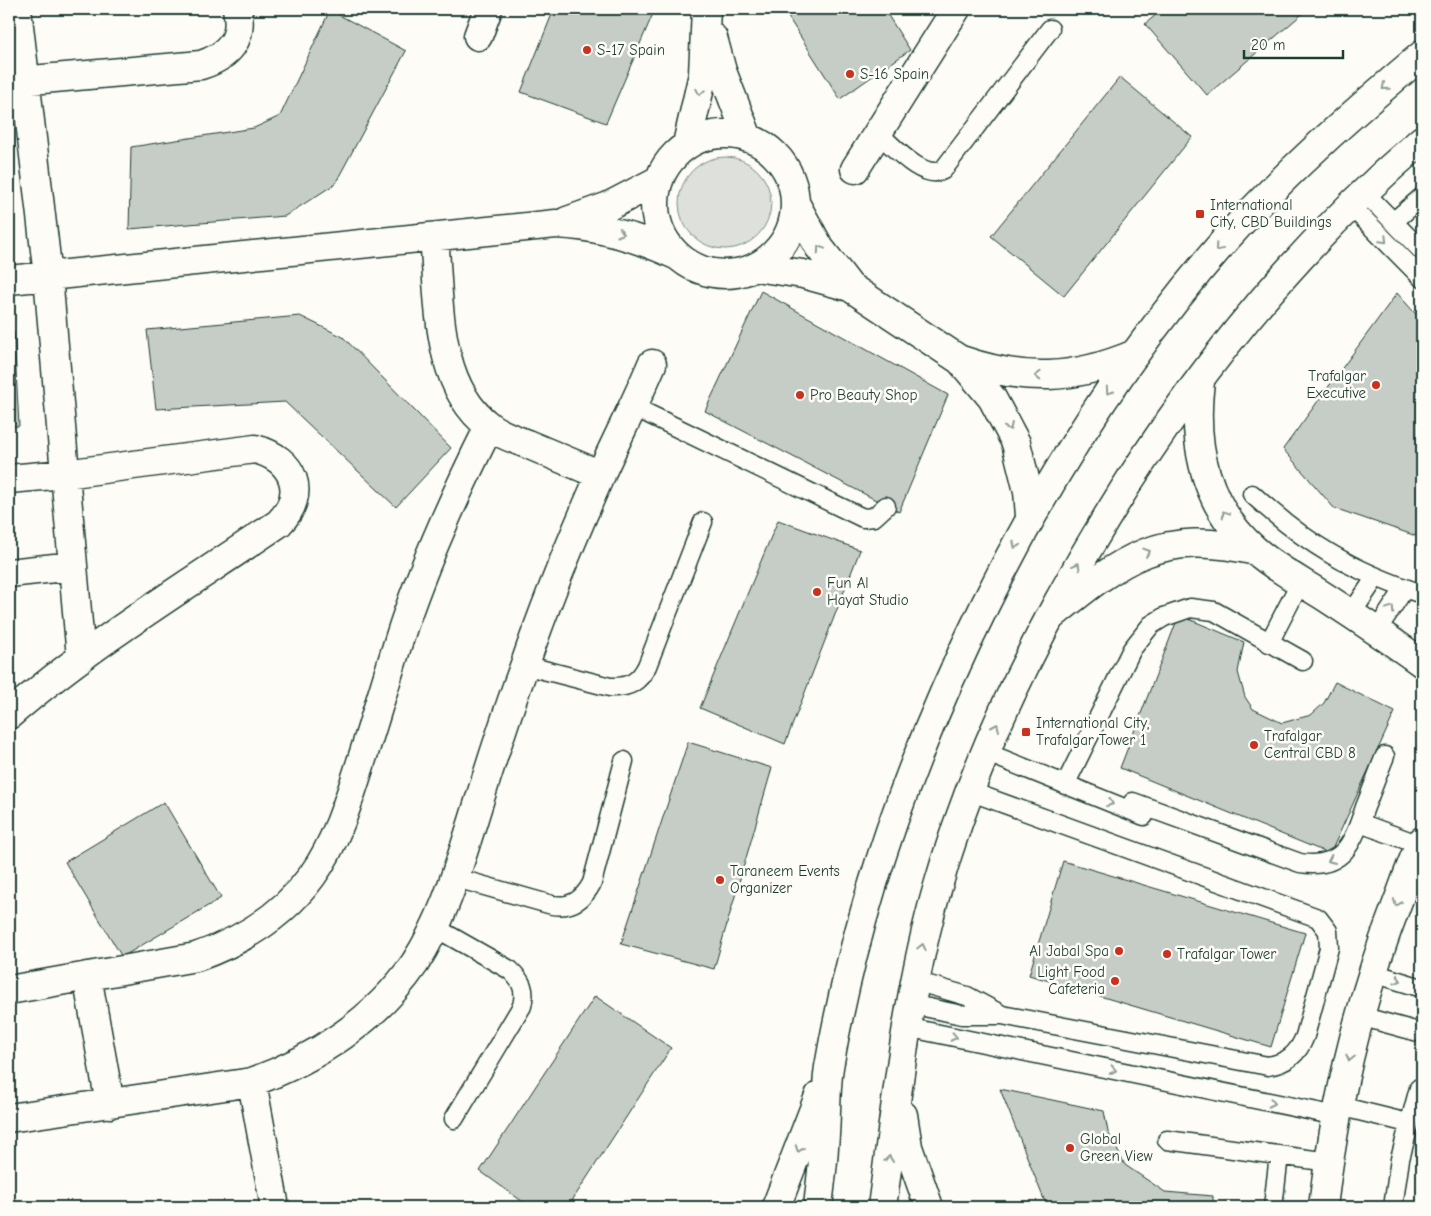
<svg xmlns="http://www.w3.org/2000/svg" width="1431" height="1216" font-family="'Comic Neue',sans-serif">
  <rect width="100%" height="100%" fill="#fdfcf7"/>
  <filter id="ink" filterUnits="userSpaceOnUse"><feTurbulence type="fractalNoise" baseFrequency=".02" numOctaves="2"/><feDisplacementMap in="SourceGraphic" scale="10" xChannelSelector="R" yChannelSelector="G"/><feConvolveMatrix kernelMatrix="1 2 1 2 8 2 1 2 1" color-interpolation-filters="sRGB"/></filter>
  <g filter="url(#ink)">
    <path fill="#dde0db" stroke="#7e8e88" d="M679 203a46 46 0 1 1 92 0a46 46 0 1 1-92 0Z"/>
    <path fill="#c6cdc7" stroke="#1f3d34" d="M554,9h101l-49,114 -85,-31z
      M783,9h101l26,41 -70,49z
      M1163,9h145l-101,86 -62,-71z
      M330,10l76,41 -71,133 -50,32 -156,13 2,-82 123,-19 26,-12z
      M1120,77l72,60 -128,159 -73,-60z
      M761,291l187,104 -49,117 -194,-101z
      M1397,293l25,28v217l-88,-30 -51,-59z
      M300,316l43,21 108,111 -55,59 -111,-105 -129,7 -9,-79z
      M9,332h5l5,94 -10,1z
      M778,520l82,30 -75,194 -85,-36z
      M1179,615l65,27 -6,30 7,25 8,12 29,14 29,-8 13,-12 11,-21 60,30 -65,142 -210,-86z
      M688,742l84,26 -58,201 -93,-25z
      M164,802l57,96 -99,59 -57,-95z
      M1063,861l242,72 -34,114 -242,-72z
      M595,996l76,52 -103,159h-38l-50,-36z
      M1000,1089l104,22 4,21 17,33 40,27 48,4v11h-166z"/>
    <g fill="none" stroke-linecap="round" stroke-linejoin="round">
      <g stroke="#1f3d34" stroke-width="21">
        <path id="service" d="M878,133c15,13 45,48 65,37l107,-141
          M1364,192l58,59
          M1350,205l72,73
          M1393,222l29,-25
          M634,407l229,111 11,-1 12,-11
          M1252,494c54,50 100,77 170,100
          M1351,614l25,-37
          M1377,630l28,-42
          M1269,643l32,-62
          M524,665l86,22c19,1 29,-5 37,-21l56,-144
          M985,752l159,64
          M1065,785l67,-136 19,-24 13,-8 26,-9 24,3 89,50
          M1133,802l167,61c44,7 53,-21 65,-56 7,-17 13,-34 20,-51
          M1360,823l60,22
          M456,878l96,27c19,3 31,-5 40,-22l32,-122
          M436,928l74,42c12,11 16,20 12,36l-68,113
          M1373,973l49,15
          M915,981l52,15 35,19
          M910,1004l52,11h40l266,51c19,-3 30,-12 37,-30l24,-88 -1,-17 -10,-13 -349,-127
          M1360,1016l62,17
          M906,1027l431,89
          M1339,1106l69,17
          M1167,1140l162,22
          M1273,1207l6,-52
          M1393,1207l7,-48 19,-71"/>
      </g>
      <g stroke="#1f3d34" stroke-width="31">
        <path id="minor" d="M17,9l31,267 33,382
          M478,36l10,-27
          M713,38l9,33 26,67
          M9,82l192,-17c28,-9 43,-26 36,-56
          M655 204a70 70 0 1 1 140 0a70 70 0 1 1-140 0Z
          M687,144l16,-70 3,-65
          M855,169l101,-160
          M795,203l24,44 31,40
          M567,221l42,-15 50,-26
          M434,237c6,61 0,147 55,189 10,8 25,13 38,18 24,10 49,21 74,31
          M755,267l48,7 47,13 110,73 32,38 24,45 12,48 2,25
          M9,280l547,-56c44,2 82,13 122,32
          M961,360c64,22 112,20 174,-6
          M1200,381c-8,65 5,125 55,169 20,18 45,31 67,45 34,22 67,44 100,68
          M9,479l56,-5 190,-25c39,10 53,44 24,74 -91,62 -187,120 -270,192
          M9,573l64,-7
          M1049,618c73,-59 109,-90 207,-67
          M87,976l23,128
          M9,990l187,-33c46,-16 87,-41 116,-81 24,-33 37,-76 49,-114 15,-46 28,-92 43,-138 23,-68 53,-133 85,-197
          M252,1082l23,125
          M9,1118l243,-36c64,-23 124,-62 163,-119 29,-45 42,-92 58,-142 16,-52 32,-103 51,-154 22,-65 48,-128 76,-191 17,-38 36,-74 52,-112
          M1323,1207c12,-104 37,-208 75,-306 8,-20 14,-41 24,-60"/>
      </g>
      <g stroke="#1f3d34" stroke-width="31">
        <path id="tertiary" d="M903,1115l5,32 21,60
          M776,1207l43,-111
          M818,1207c2,-20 5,-40 6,-60 3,-26 1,-54 5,-80 28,-163 84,-317 157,-464 65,-131 144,-254 240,-364 60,-67 127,-126 196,-184
          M882,1207c15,-109 25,-215 56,-321 28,-99 71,-194 120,-284 94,-173 214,-334 364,-462"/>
      </g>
      <use href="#service" stroke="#fdfcf7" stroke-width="18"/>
      <use href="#minor" stroke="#fdfcf7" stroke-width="28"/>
      <use href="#tertiary" stroke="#fdfcf7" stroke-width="28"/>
    </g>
    <defs><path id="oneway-chevron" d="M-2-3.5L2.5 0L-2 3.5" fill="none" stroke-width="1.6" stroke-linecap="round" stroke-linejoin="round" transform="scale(1.25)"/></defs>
    <g stroke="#8e9c96">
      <use href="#oneway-chevron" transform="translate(1385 87) rotate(140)"/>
      <use href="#oneway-chevron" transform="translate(700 92) rotate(100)"/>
      <use href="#oneway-chevron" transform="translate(621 233) rotate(16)"/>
      <use href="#oneway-chevron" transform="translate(1384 240) rotate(45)"/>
      <use href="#oneway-chevron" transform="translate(1218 248) rotate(131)"/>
      <use href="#oneway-chevron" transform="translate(820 249) rotate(-124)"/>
      <use href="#oneway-chevron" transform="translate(1038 376) rotate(-178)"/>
      <use href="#oneway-chevron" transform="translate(1109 391) rotate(125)"/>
      <use href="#oneway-chevron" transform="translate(1009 427) rotate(65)"/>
      <use href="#oneway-chevron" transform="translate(1225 514) rotate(-124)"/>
      <use href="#oneway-chevron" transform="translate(1016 545) rotate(117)"/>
      <use href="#oneway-chevron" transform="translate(1147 552) rotate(-18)"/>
      <use href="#oneway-chevron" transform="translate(1077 566) rotate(-61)"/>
      <use href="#oneway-chevron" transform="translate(1391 609) rotate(-56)"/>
      <use href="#oneway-chevron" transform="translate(996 727) rotate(-66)"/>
      <use href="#oneway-chevron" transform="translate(1110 803) rotate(22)"/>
      <use href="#oneway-chevron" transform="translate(1331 860) rotate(155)"/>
      <use href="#oneway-chevron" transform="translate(1397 903) rotate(111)"/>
      <use href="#oneway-chevron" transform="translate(922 947) rotate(-77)"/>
      <use href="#oneway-chevron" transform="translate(1398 980) rotate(17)"/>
      <use href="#oneway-chevron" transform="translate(954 1037) rotate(12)"/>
      <use href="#oneway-chevron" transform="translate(1350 1058) rotate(103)"/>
      <use href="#oneway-chevron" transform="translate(1113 1070) rotate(12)"/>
      <use href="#oneway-chevron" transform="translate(1272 1103) rotate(12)"/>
      <use href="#oneway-chevron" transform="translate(799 1149) rotate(110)"/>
      <use href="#oneway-chevron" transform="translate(889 1159) rotate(-83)"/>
    </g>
  </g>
  <g fill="#c8321e" stroke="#fdfcf7" stroke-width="2">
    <circle cx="587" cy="50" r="5"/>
    <circle cx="850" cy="74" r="5"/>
    <rect x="1195" y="209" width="10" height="10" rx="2.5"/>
    <circle cx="1376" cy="385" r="5"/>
    <circle cx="800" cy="395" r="5"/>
    <circle cx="817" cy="592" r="5"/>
    <rect x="1021" y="727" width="10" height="10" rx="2.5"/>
    <circle cx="1254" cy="745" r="5"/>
    <circle cx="720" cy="880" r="5"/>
    <circle cx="1119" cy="951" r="5"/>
    <circle cx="1167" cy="954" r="5"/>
    <circle cx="1115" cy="981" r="5"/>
    <circle cx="1070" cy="1148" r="5"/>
  </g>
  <g text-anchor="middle" stroke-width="5" stroke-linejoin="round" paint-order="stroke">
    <g font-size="15" fill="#1f3d34" stroke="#fdfcf7" text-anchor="start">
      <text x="597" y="55">S-17 Spain</text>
      <text x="860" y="79">S-16 Spain</text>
      <text x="1210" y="210">International<tspan x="1210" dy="17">City, CBD Buildings</tspan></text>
      <text x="1366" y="381" text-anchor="end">Trafalgar<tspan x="1366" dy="17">Executive</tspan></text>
      <text x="810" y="400">Pro Beauty Shop</text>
      <text x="827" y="588">Fun Al<tspan x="827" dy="17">Hayat Studio</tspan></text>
      <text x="1036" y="728">International City,<tspan x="1036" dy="17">Trafalgar Tower 1</tspan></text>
      <text x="1264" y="741">Trafalgar<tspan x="1264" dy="17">Central CBD 8</tspan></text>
      <text x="730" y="876">Taraneem Events<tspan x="730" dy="17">Organizer</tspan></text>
      <text x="1109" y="956" text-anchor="end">Al Jabal Spa</text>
      <text x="1177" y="959">Trafalgar Tower</text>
      <text x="1105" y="977" text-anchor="end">Light Food<tspan x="1105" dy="17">Cafeteria</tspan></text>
      <text x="1080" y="1144">Global<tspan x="1080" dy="17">Green View</tspan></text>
    </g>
  </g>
  <rect width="1431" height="1216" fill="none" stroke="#fdfcf7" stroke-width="30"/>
  <rect x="15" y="15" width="1401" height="1186" fill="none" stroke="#1f3d34" stroke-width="2" filter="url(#ink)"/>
  <path d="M1244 50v8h99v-8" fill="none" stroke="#1f3d34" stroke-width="2.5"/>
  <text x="1251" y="50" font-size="15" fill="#1f3d34" stroke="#fdfcf7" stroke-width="4" paint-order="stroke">20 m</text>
</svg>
